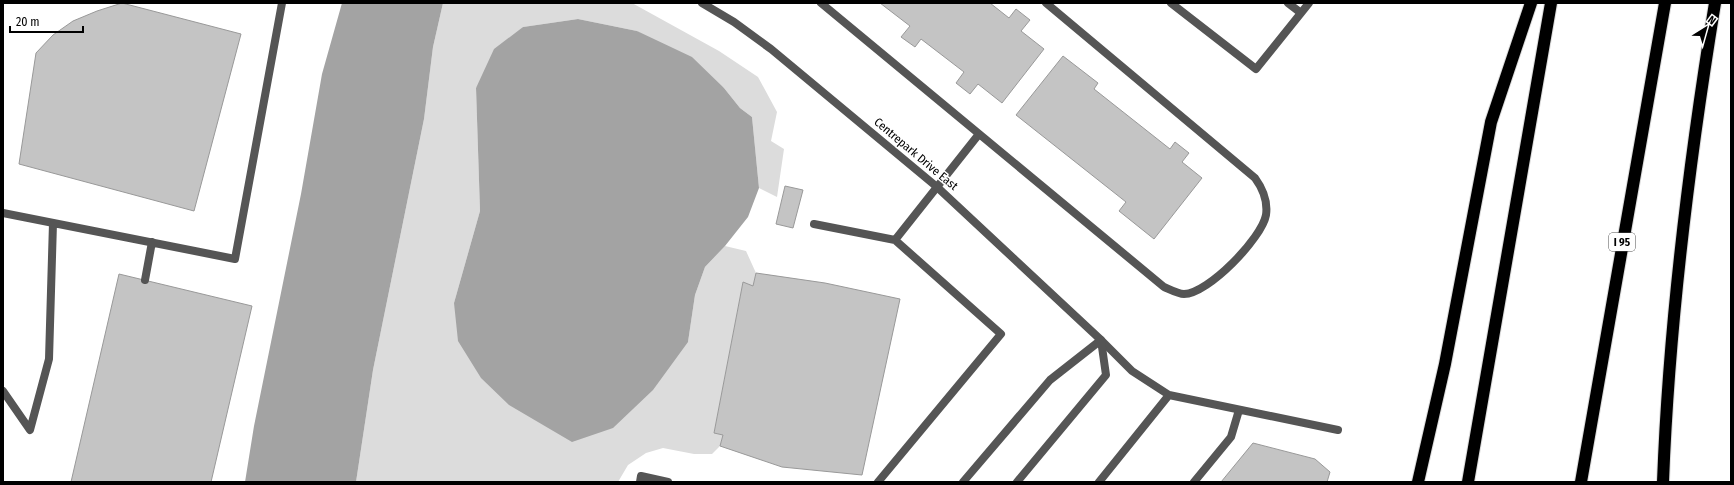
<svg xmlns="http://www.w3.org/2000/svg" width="1734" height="485" font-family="'Fira Sans Condensed',sans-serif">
  <rect width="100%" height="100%" fill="#fff"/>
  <path fill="#dcdcdc" d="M443,3h189l87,48 39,26 19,35 -6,29 13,8 -7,48 -18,-9 -7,-71 -12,-9 -16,-20 -87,-57 -59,-12 -55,8 -47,61 4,123 -26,92 234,39 7,-47 10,-28 20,-21 21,5 10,22 -3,13 -10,-4 -29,151 9,2 -3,11 -8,8h-18l-31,-6 -17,5 -18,12 -10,17h-262l17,-112 51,-251 9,-72z"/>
  <path fill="#a3a3a3" d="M342,3h101l-10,44 -9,72 -51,251 -17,112h-111l9,-56 47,-232 21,-120z
    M578,19l59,12 55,26 32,31 16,20 12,9 7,71 -11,29 -23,29 -20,21 -10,28 -7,47 -35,48 -40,38 -41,14 -63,-37 -28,-27 -23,-37 -4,-38 26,-92 -4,-123 18,-39 29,-22z"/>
  <path fill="#c4c4c4" stroke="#999" d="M122,3l119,31 -47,177 -175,-47 17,-111 17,-18 20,-14 24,-10z
    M880,3h110l19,15 7,-9 14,11 -9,11 23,18 -42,54 -24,-19 -8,10 -14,-11 8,-11 -43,-33 -6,8 -14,-10 9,-11z
    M1063,56l35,27 -4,6 76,60 5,-7 14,11 -7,9 20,16 -48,61 -35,-28 7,-9 -110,-87z
    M785,186l18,4 -10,38 -17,-4z
    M756,273l69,10 75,16 -38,176 -80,-8 -62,-21 3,-11 -9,-2 29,-151 10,4z
    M119,274l133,32 -41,176h-140z
    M1253,443l62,16 15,13 -3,10h-106z"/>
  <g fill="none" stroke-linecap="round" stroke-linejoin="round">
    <g stroke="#dbdbdb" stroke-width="14">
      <path id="motorway" d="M1418,482l27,-118 46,-242 40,-119
        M1468,482l83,-479
        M1581,482l84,-479
        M1663,482c6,-161 26,-320 52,-479"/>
    </g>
    <path stroke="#555" stroke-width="8" d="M821,3l343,284c5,2 14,7 20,7 24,0 78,-56 82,-79 2,-14 -3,-26 -11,-37l-209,-175
      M1171,3l85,66 45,-56
      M1288,3l13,10 8,-10
      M3,213l232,46 47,-256
      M814,224l81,16 84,-106
      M145,280l7,-38
      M1101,340l31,31 37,24 169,35
      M3,391l27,39 19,-71 4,-136
      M640,482l1,-6 27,6
      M878,482l123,-148 -106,-94
      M1099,482l70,-87
      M1194,482l37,-45 8,-27"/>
    <path stroke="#555" stroke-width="8" d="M702,3l32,19 37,27 166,138 164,153 5,35 -89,107
      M963,482l87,-102 51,-40"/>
    <use href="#motorway" stroke="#000" stroke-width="12"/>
  </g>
  <g text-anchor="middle" stroke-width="3" stroke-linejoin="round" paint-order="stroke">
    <rect fill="#fff" stroke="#4c4c4c" stroke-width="1" x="1609" y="233" width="26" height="18" rx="3"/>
    <g font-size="11" font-weight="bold" fill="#000">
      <text x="1622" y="246">I 95</text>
    </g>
    <g font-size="12" fill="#000" stroke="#fff">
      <text transform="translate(916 154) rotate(40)" y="4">Centrepark Drive East</text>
    </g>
  </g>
  <rect width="1734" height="485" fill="none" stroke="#000000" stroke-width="8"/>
  <g transform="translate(1706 28) rotate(37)" stroke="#ffffff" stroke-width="3" paint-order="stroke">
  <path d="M0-3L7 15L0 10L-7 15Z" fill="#000000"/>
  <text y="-6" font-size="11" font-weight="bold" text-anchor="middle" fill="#000000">N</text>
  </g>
  <path d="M10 26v6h73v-6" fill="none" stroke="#000000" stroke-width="2"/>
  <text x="16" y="26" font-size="12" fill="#000000" stroke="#ffffff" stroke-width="3" paint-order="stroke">20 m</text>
</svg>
